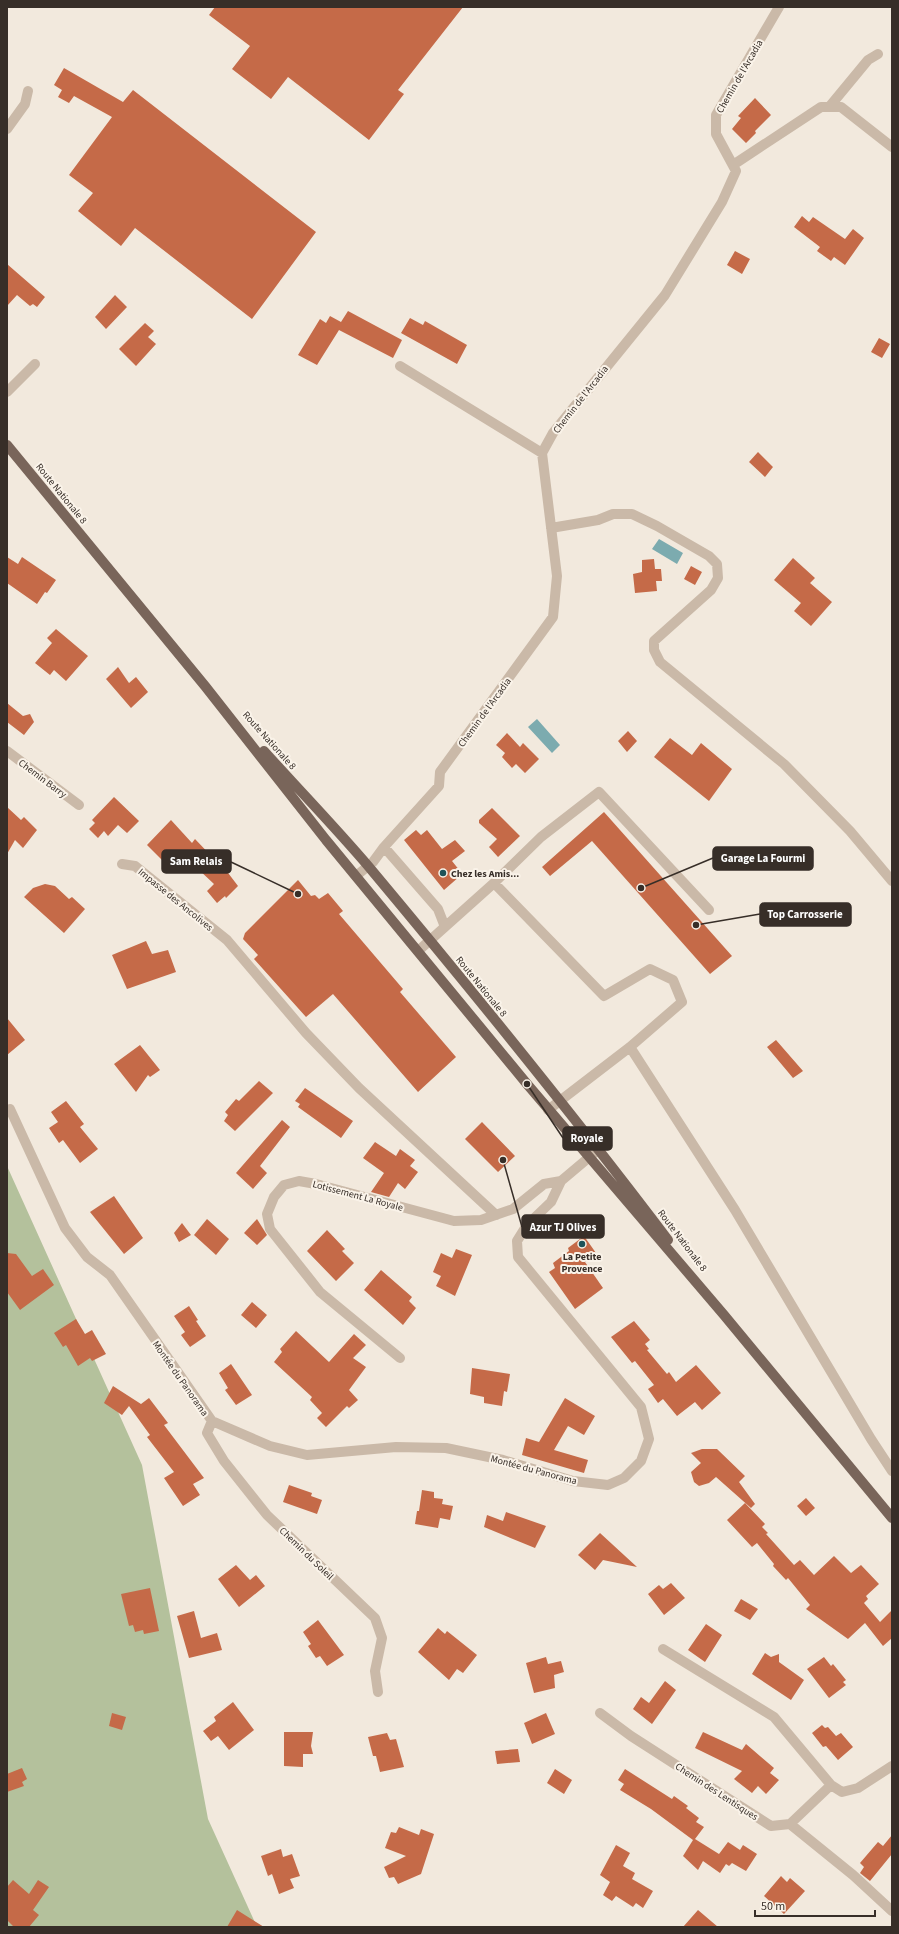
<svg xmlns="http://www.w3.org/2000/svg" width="899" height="1934" font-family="'Source Sans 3',sans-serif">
  <rect width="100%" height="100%" fill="#f2e9dd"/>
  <path fill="#b4c19c" d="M7,1166l135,299 66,354 49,108h-250z"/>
  <path fill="#7cabaf" d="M659,539l24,14 -6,11 -25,-15z
    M537,719l23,26 -8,8 -24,-26z"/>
  <path fill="#c56a48" d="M215,7h248l-65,83 6,4 -35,46 -81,-63 -17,22 -39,-30 18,-23 -41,-31z
    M64,68l59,34 10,-12 183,142 -64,87 -117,-91 -14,18 -43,-35 15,-18 -24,-18 43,-58 -38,-21 -5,7 -11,-6 4,-7 -8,-5z
    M755,98l16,17 -16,16 1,2 -10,10 -14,-14 9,-11 -3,-2z
    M802,216l7,6 4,-5 32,22 8,-10 11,9 -19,27 -11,-8 -3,4 -14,-10 3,-4 -26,-20z
    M735,251l15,8 -8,15 -15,-9z
    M7,264l38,33 -8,10 -4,-3 -3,2 -13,-11 -10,11z
    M115,295l12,12 -21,22 -11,-12z
    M348,311l54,29 -9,18 -54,-28 -22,35 -19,-10 22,-36 6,4 4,-7 11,6z
    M410,318l13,7 2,-4 42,24 -10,19 -56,-31z
    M145,323l9,8 -6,6 8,7 -20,22 -17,-17z
    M879,338l11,6 -8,14 -11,-6z
    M758,452l15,15 -8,10 -16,-15z
    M7,557l11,7 4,-7 34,23 -9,13 -2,-1 -8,12 -30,-21z
    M793,558l22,20 -5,5 22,19 -21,24 -17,-15 7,-8 -27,-23z
    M654,559l1,10h6l1,12h-6l1,10 -22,2 -2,-19 9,-2v-12z
    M691,566l11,6 -7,13 -11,-6z
    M56,629l32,27 -22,25 -12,-11 -4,5 -15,-12 17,-20 -5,-5z
    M118,667l11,16 7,-6 12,15 -17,16 -25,-29z
    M7,703l16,13 7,-2 4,8 -10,13 -17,-13z
    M628,731l9,10 -10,11 -9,-11z
    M507,733l13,14 3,-4 16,16 -14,14 -9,-9 -4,4 -10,-11 3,-4 -9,-8z
    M670,738l22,17 9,-12 31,26 -23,32 -55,-44z
    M114,797l25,24 -12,12 -9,-8 -10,11 -4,-5 -6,7 -9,-9 6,-6 -3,-3z
    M7,807l14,13 3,-3 13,13 -14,18 -8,-8 -8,14z
    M492,808l28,28 -22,21 -9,-10 8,-8 -18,-16v-3z
    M604,812l128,144 -22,18 -118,-133 -42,35 -8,-9z
    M171,820l21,23 3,-4 22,23 2,-1 19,25 -12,12 -1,-2 -8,7 -10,-12 7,-7 -33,-31 -6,6 -4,-5 -8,7 -16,-16z
    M416,830l5,5 6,-5 15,19 13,-9 10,11 -13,10 8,10 -3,3 3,2 -16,14 -40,-50z
    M298,880l13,16 4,-1 4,4 9,-6 15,18 -4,3 64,75 -3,3 56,65 -38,35 -85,-98 -27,23 -52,-58 4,-4 -15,-16 2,-6z
    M45,884l10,2 14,13 3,-2 13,12 -21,24 -40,-36 9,-9z
    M146,941l6,13 16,-4 8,22 -49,17 -15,-34z
    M7,1018l18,22 -18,15z
    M776,1040l27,31 -10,7 -26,-31z
    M140,1045l20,25 -10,7 -2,-2 -12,17 -22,-28z
    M259,1081l14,12 -38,38 -11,-10 4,-6 -3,-3 11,-13 3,2z
    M305,1088l48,33 -12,17 -43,-31 2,-3 -5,-3z
    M66,1101l18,23 -4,3 18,22 -18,14 -17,-23 -4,3 -10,-15 9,-6 -7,-10z
    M282,1120l8,7 -30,39 7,7 -14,16 -17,-16z
    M482,1122l33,34 -17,16 -33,-33z
    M375,1142l21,14 4,-7 15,11 -5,6 8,6 -13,17 -7,-6 -9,14 -18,-5 13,-19 -21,-15z
    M114,1196l29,42 -19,16 -34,-42z
    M207,1219l22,20 -13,16 -22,-20z
    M257,1219l10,16 -10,10 -13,-12z
    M182,1223l9,12 -12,7 -5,-9z
    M327,1230l18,19 -3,2 12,12 -18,18 -29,-30z
    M584,1236l12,17 -11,9 18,26 -28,21 -26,-37 6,-4 -2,-5 16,-12 -1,-3z
    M456,1249l16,6 -17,41 -19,-10 5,-10 -8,-4 8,-19 11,5z
    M7,1253l9,1 16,22 11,-7 11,16 -34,25 -13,-18z
    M381,1270l31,27 -3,4 7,7 -13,17 -39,-35z
    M252,1302l15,13 -11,13 -15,-13z
    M189,1306l9,14 -2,1 10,15 -16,11 -9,-12 4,-3 -11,-16z
    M76,1319l9,15 7,-4 14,24 -14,7 -2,-3 -12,8 -12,-21 -3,2 -9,-14z
    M634,1321l16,19 -5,4 4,5 -2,1 20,24 2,-2 7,10 20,-17 25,28 -19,17 -7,-8 -18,14 -14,-17 -5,4 -10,-14 6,-4 -19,-24 -3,2 -21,-26z
    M296,1331l33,31 25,-28 12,11 -13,13 13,9 -17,23 9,10 -9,8 -2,-2 -21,21 -9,-9 5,-5 -12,-13 2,-3 -38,-35 8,-10 -2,-3z
    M231,1364l21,31 -16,10 -11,-15 3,-2 -9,-15z
    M472,1368l38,6 -3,18 -3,-1 -2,15 -18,-3v-6l-14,-3z
    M113,1386l28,18 8,-6 19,25 -4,2 40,53 -11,6 7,11 -17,11 -19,-28 10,-6 -27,-35 3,-2 -21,-29 -7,9 -18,-12z
    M565,1398l30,18 -11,19 -16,-9 -14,24 34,10 -4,13 -62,-18 4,-17 13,4z
    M702,1449h15l28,27 -6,6 16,22 -4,4 -35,-31 -7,6 -10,3 -5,-4 -3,-10 10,-9 -10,-10z
    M289,1485l23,8 -1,3 11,4 -5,14 -34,-12z
    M422,1490l12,2v6l9,1 -1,5 11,2 -3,14 -10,-2 -2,10 -23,-4 2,-13h2z
    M806,1498l9,10 -9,8 -9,-10z
    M745,1503l20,21 -3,3 6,6 -2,1 28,31 6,-5 14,15 20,-19 17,17 10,-8 18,19 -13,12 2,3 -4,4 16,19 12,-12v28l-9,8 -18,-23 -17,16 -42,-30 4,-4 -22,-27 -2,2 -13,-14 1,-2 -17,-21 -5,4 -25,-27z
    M506,1512l40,14 -11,22 -51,-21 3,-12 16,6z
    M600,1533l37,34 -34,-7 -8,10 -17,-15z
    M236,1565l14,15 6,-5 9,11 -26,21 -21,-28z
    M671,1583l14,15 -21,17 -16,-21 11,-9 4,4z
    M150,1588l9,43 -15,3 -1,-4 -8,2 -2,-7 -4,1 -8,-32z
    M741,1599l17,10 -8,11 -16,-9z
    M194,1611l7,27 16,-5 5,17 -33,8 -12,-42z
    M318,1620l26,35 -17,11 -7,-10 -4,2 -8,-12 3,-2 -8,-12z
    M706,1624l16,11 -17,27 -17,-12z
    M438,1628l7,6 2,-3 30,24 -14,18 -6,-4 -8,11 -31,-28z
    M765,1653l6,4 8,-3v8l25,18 -13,20 -39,-26z
    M546,1657l2,7 13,-3 3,11 -10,3 1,13 -21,5 -8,-30z
    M824,1657l7,9 2,-2 13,16 -3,2 3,3 -17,13 -22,-29z
    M665,1681l11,9 -24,34 -19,-15 8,-12 8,6z
    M233,1702l21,28 -25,20 -11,-14 -7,5 -8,-10 13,-10 -2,-4z
    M112,1713l14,4 -4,13 -13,-4z
    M546,1713l9,21 -23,10 -8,-21z
    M822,1725l3,3 3,-1 8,9 5,-3 12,14 -15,13 -12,-14 -3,1 -11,-14z
    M284,1732h29l-2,14 2,8h-10v13l-19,-1z
    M703,1732l39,18 4,-6 28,24 -4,5 9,7 -13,14 -8,-8 -6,7 -18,-14 8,-8 -47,-23z
    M387,1733l3,7 6,-1 8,28 -24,5 -4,-16h-3l-5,-19z
    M518,1749l2,13 -23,2 -2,-13z
    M22,1768l5,11 -5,3 2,4 -17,6v-18z
    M555,1769l17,11 -8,14 -17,-11z
    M625,1769l47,30 2,-3 14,10 -2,2 13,10 -3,4 8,5 -9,12 24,15 9,-12 12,8 3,-5 14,9 -11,17 -14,-8 -3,3 -3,-2 -6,9 -17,-12 -5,9 -15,-14 10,-16 -42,-31 -31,-19 4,-6 -6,-4z
    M399,1827l20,8 2,-6 13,5 -13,40 -23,10 -4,-7 -5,1 -5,-11 22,-11 -21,-8 6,-16 5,1z
    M892,1835v19l-22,27 -10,-8 4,-6 -4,-4 18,-21 5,4z
    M616,1845l14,8 -7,13 12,7 -3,6 21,12 -10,17 -7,-5 -3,4 -17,-11 -4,5 -9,-6 7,-13 -10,-7z
    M281,1849l2,8 9,-3 8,22 -10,3 4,9 -15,6 -7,-20 -4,2 -7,-20z
    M781,1876l6,6 3,-4 15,13 -21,23 -20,-18z
    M13,1880l16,14 9,-14 11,7 -16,23 6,5 -10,12h-15l-7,-7v-33z
    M237,1910l27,17h-37z
    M698,1910l20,17h-35z"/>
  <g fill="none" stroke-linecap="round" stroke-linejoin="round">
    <path stroke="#cab9a8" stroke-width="10" d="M830,106l38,-46 10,-6
      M7,129l18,-25 3,-13
      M733,165l88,-58h20l51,40
      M400,366l142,87
      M7,392l28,-28
      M551,528l47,-8 15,-6h19l25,12 52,30 8,8 1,14 -7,12 -57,51v9l6,12 124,102 66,67 42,50
      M7,751l72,54
      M384,847l54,62 7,18
      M122,864l13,2 92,74 79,93 53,55 137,127
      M356,876l17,-14 11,-15 55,-61 1,-14 113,-155 4,-41 -15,-123 11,-20 112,-138 57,-93 14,-31 -20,-37v-19l63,-108
      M494,883l47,-46 58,-45 110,118
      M418,951l76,-68 110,113 46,-27 23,11 9,22 -52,45 -82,63
      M630,1047l105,163 136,229 21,32
      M10,1109l55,119 22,29 23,18 102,146 58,25 37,9 89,-8 50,1 57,12 70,21 35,4 16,-7 17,-17 8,-22 -8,-32 -123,-150 -1,-16 10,-16 24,-23 10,-21 38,-32
      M400,1358l-80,-66 -50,-63 -3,-15 7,-17 10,-12 15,-4 17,3 138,37 27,-1 32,-11 31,-25 17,-3
      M212,1421l-5,12 17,28 43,54 108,103 7,20 -7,33 3,21
      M663,1649l111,68 57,68 11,7 16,-4 34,-22
      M600,1713l31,23 140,90 19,-2 41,-39
      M790,1824l63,51 39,36"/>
    <path stroke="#79655a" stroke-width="10" d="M7,445l198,241 121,154 201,244 197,231 168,203
      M264,751c35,39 71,76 105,116 102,122 203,246 299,373"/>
  </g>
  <g fill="#1e5359" stroke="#faf3e9" stroke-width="1.5">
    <circle cx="443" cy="873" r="4"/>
    <circle cx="582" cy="1244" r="4"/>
  </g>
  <g text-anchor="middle" stroke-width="4" stroke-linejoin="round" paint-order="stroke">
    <g font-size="10" fill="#372e28" stroke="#faf3e9">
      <text transform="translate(739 76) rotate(-60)" y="4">Chemin de l'Arcadia</text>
      <text transform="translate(580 399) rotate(-52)" y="4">Chemin de l'Arcadia</text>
      <text transform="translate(62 493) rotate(51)" y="4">Route Nationale 8</text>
      <text transform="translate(484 712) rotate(-54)" y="4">Chemin de l'Arcadia</text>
      <text transform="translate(270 740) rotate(48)" y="4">Route Nationale 8</text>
      <text transform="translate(43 778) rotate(37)" y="4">Chemin Barry</text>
      <text transform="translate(176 899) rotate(39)" y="4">Impasse des Ancolives</text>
      <text transform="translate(482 986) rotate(51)" y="4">Route Nationale 8</text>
      <text transform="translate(358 1195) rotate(15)" y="4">Lotissement La Royale</text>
      <text transform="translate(683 1240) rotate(53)" y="4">Route Nationale 8</text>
      <text transform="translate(181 1378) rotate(55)" y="4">Montée du Panorama</text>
      <text transform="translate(534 1469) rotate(15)" y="4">Montée du Panorama</text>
      <text transform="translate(307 1553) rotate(44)" y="4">Chemin du Soleil</text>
      <text transform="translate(717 1791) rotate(33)" y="4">Chemin des Lentisques</text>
    </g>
    <g font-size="10" font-weight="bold" fill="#372e28" stroke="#faf3e9" text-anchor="start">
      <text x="451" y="877">Chez les Amis...</text>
      <text x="582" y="1260" text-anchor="middle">La Petite<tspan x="582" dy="12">Provence</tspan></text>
    </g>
  </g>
  <path fill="none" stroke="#372e28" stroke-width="1.5" d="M641 888L713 858M298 894L231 862M696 925L760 914M527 1084L563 1138M503 1160L522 1227"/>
  <g fill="#372e28" stroke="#faf3e9" stroke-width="1.5">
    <circle cx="641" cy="888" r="4"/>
    <circle cx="298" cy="894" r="4"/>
    <circle cx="696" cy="925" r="4"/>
    <circle cx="527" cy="1084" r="4"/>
    <circle cx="503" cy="1160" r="4"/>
  </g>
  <g fill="#372e28" stroke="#372e28" stroke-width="1.5">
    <rect x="713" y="847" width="100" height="23" rx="4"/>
    <rect x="162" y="850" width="69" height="23" rx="4"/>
    <rect x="760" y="903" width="91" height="23" rx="4"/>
    <rect x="563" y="1127" width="49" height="23" rx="4"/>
    <rect x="522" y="1215" width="82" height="23" rx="4"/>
  </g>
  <g font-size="11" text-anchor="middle" font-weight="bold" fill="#fff">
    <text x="763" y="862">Garage La Fourmi</text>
    <text x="196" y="865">Sam Relais</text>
    <text x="805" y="918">Top Carrosserie</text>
    <text x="587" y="1142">Royale</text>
    <text x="563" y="1231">Azur TJ Olives</text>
  </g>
  <rect width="899" height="1934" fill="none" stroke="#372e28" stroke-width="16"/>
  <path d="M755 1910v6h120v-6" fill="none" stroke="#372e28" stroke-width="2"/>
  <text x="761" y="1910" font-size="12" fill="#372e28" stroke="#faf3e9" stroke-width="3" paint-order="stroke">50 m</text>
</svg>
